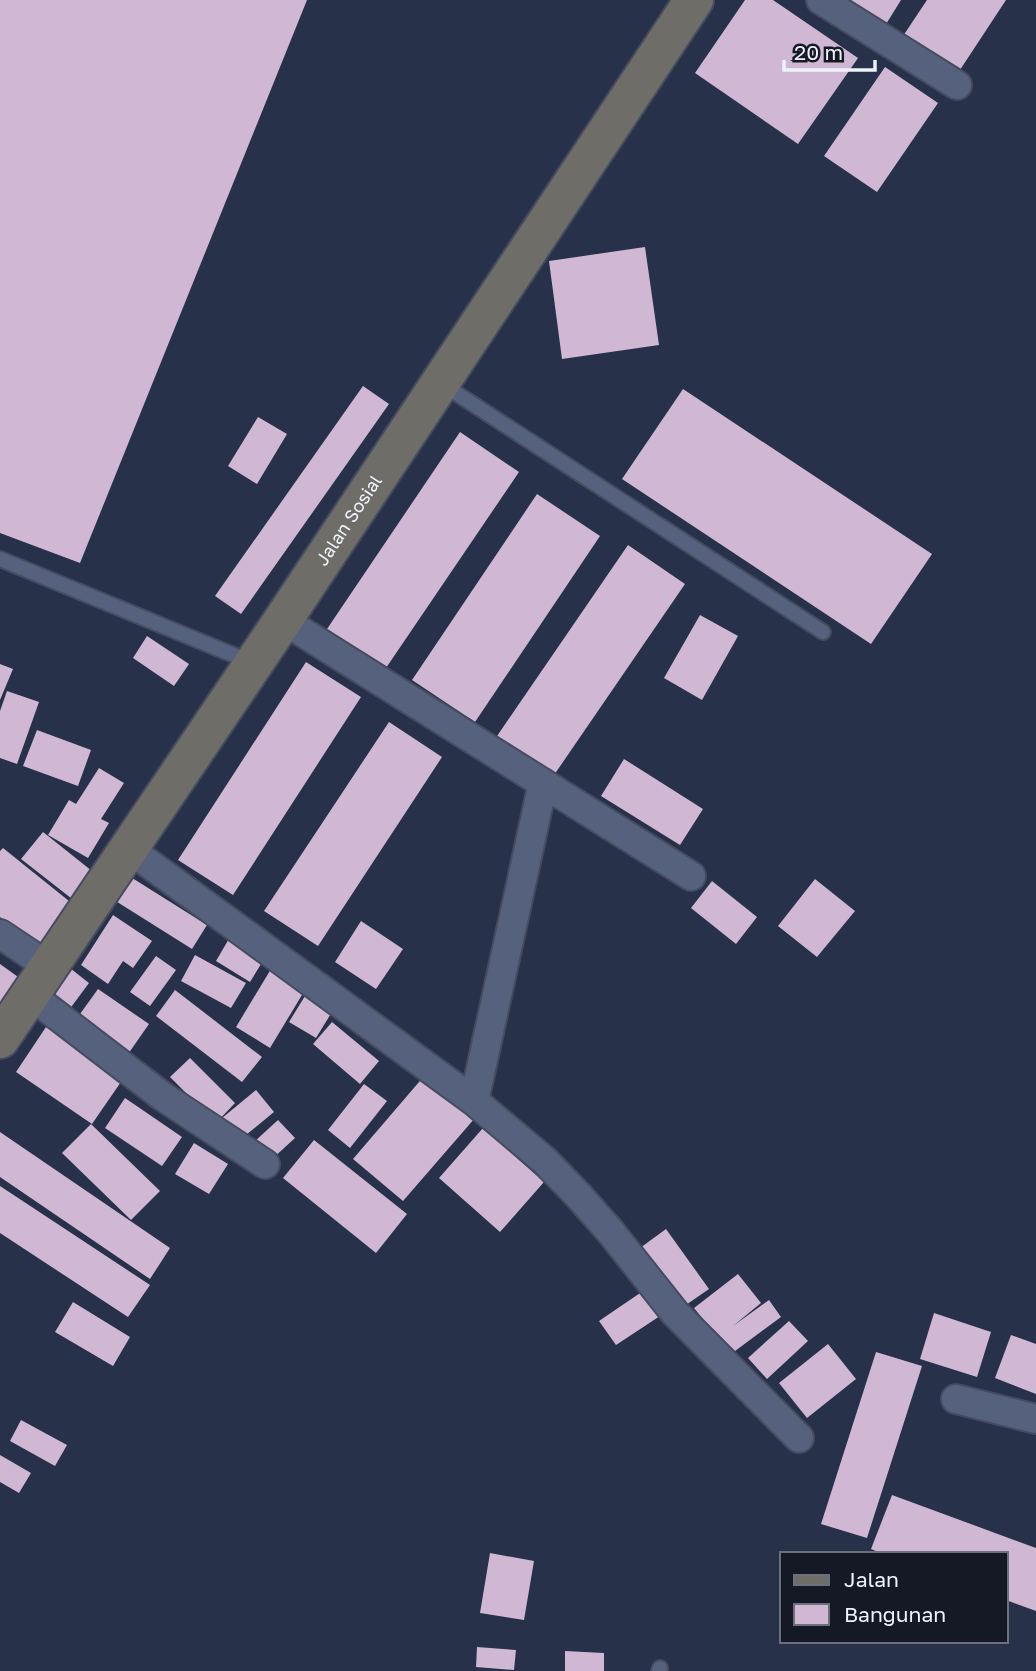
<svg xmlns="http://www.w3.org/2000/svg" width="1036" height="1671" font-family="'Golos Text',sans-serif">
  <rect width="100%" height="100%" fill="#27314a"/>
  <path fill="#d0b7d3" d="M0,0h307l-227,563 -80,-30z
    M745,0h28l85,58 -60,86 -103,-71z
    M838,0h63l-18,29z
    M927,0h79l-50,76 -55,-37z
    M885,67l53,36 -61,89 -53,-36z
    M645,247l14,98 -97,14 -13,-98z
    M363,386l26,18 -148,210 -26,-18z
    M683,389l249,165 -61,90 -249,-165z
    M258,417l29,17 -30,50 -29,-18z
    M460,432l59,40 -133,196 -59,-39z
    M537,494l63,42 -125,186 -63,-42z
    M628,545l57,39 -133,194 -57,-39z
    M700,615l38,21 -36,64 -38,-22z
    M147,636l42,28 -15,22 -41,-28z
    M306,662l55,35 -128,198 -55,-35z
    M0,664l13,5 -13,31z
    M7,691l32,11 -22,62 -17,-6v-47z
    M389,722l53,35 -124,189 -54,-35z
    M37,730l54,20 -13,36 -55,-20z
    M624,759l79,50 -23,36 -79,-49z
    M99,768l25,15 -23,36 8,4 -21,35 -40,-23 21,-35 7,4z
    M43,832l54,43 -21,27 -55,-43z
    M3,848l71,57 -34,44 -40,-32v-66z
    M129,876l78,49 -15,24 -78,-49z
    M815,879l40,32 -38,46 -39,-31z
    M712,881l45,36 -21,27 -45,-36z
    M113,915l39,26 -19,27 -10,-7 -15,23 -27,-19z
    M361,921l42,28 -27,40 -41,-27z
    M230,937l34,22 -14,23 -34,-21z
    M195,955l51,28 -15,25 -50,-27z
    M156,956l20,14 -26,36 -20,-14z
    M0,964l21,15 -21,28z
    M274,964l34,21 -38,63 -34,-21z
    M66,965l23,18 -23,31 -23,-18z
    M98,989l51,35 -23,33 -51,-36z
    M175,990l87,67 -20,25 -86,-66z
    M308,991l27,16 -19,31 -27,-16z
    M332,1022l47,39 -19,23 -47,-40z
    M46,1027l77,52 -31,45 -76,-52z
    M190,1058l45,45 -19,20 -46,-46z
    M425,1075l50,43 -72,83 -50,-42z
    M364,1084l23,17 -37,47 -22,-18z
    M256,1090l18,22 -40,33 -18,-22z
    M125,1098l57,39 -20,29 -57,-38z
    M278,1120l17,18 -24,22 -17,-18z
    M91,1124l69,67 -29,29 -69,-67z
    M483,1128l61,54 -44,50 -61,-54z
    M0,1132l170,116 -20,31 -150,-102z
    M314,1140l93,74 -31,39 -93,-75z
    M194,1143l34,21 -19,30 -34,-20z
    M0,1186l150,99 -22,32 -128,-84z
    M666,1229l43,60 -26,18 -43,-59z
    M738,1274l23,29 -28,23 36,-26 12,17 -50,37 -37,-46z
    M643,1291l17,25 -44,29 -17,-24z
    M73,1302l57,35 -17,29 -58,-34z
    M934,1313l57,19 -14,45 -57,-18z
    M789,1321l19,20 -41,38 -19,-21z
    M1011,1335l25,9v50l-41,-16z
    M828,1344l28,35 -49,39 -28,-35z
    M876,1352l46,14 -55,172 -46,-14z
    M21,1420l46,25 -12,21 -45,-25z
    M0,1455l31,18 -12,20 -19,-11z
    M892,1495l144,53v63l-30,-11v-46h-123l-12,-5z
    M490,1553l44,8 -10,59 -44,-7z
    M477,1647l39,3 -2,20 -38,-3z
    M565,1651l39,2v18h-39z"/>
  <g fill="none" stroke-linecap="round" stroke-linejoin="round">
    <g stroke="#454c60" stroke-width="18">
      <path id="lane" d="M442,384l381,248
        M0,559l253,104
        M659,1671l1,-3"/>
    </g>
    <g stroke="#454c60" stroke-width="32">
      <path id="street" d="M821,0l136,85
        M283,620l408,256
        M129,849l345,252 70,59 34,35 32,36 65,82 124,125
        M0,934l48,32
        M29,994l133,102 103,68
        M474,1101l69,-318
        M956,1399l80,20"/>
    </g>
    <g stroke="#454c60" stroke-width="42">
      <g id="secondary">
        <path id="s1" d="M0,1039l283,-419 411,-620"/>
      </g>
    </g>
    <use href="#lane" stroke="#56617d" stroke-width="14"/>
    <use href="#street" stroke="#56617d" stroke-width="28"/>
    <use href="#secondary" stroke="#6f6d68" stroke-width="38"/>
  </g>
  <g text-anchor="middle" stroke-width="7" stroke-linejoin="round" paint-order="stroke">
    <g font-size="18" fill="#eef2fc" stroke="#151925">
      <text dy="6" stroke="none"><textPath href="#s1" startOffset="625">Jalan Sosial</textPath></text>
    </g>
  </g>
  <rect x="780" y="1552" width="228" height="91" fill="#151925" stroke="#6c707b" stroke-width="2"/>
  <rect x="794" y="1575" width="35" height="10" fill="#6f6d68" stroke="#6c707b" stroke-width="2"/>
  <text x="844" y="1587" font-size="21" fill="#eef2fc">Jalan</text>
  <rect x="794" y="1604" width="35" height="21" fill="#d0b7d3" stroke="#6c707b" stroke-width="2"/>
  <text x="844" y="1622" font-size="21" fill="#eef2fc">Bangunan</text>
  <path d="M784 60v10h91v-10" fill="none" stroke="#eef2fc" stroke-width="3.5"/>
  <text x="794" y="60" font-size="21" fill="#eef2fc" stroke="#151925" stroke-width="5" paint-order="stroke">20 m</text>
</svg>
